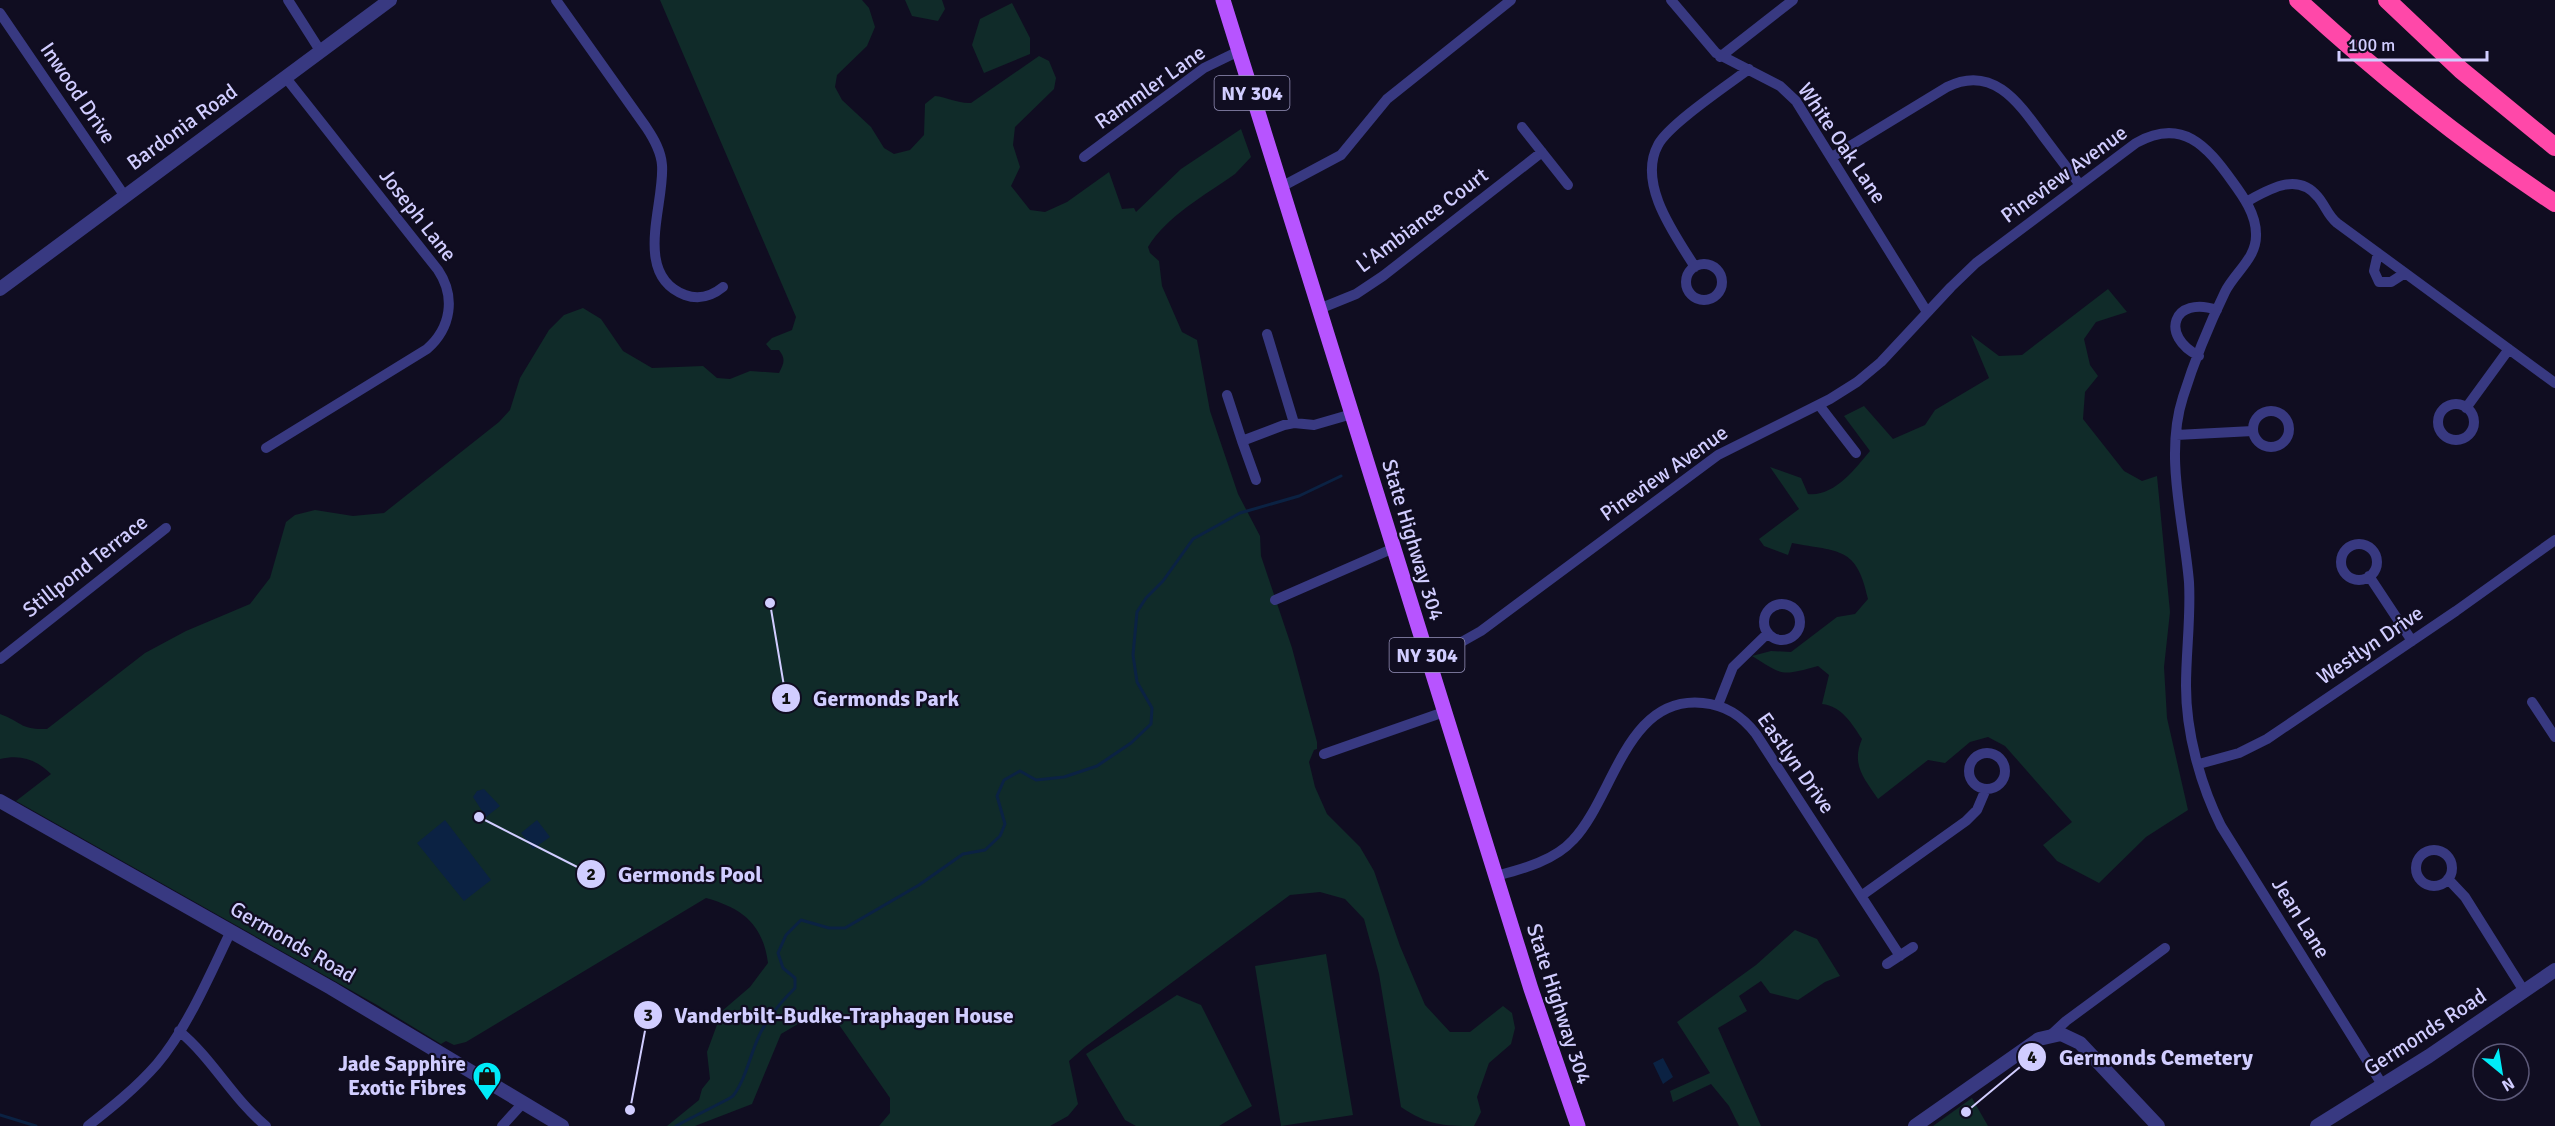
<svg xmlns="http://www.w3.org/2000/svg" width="2555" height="1126" font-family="Signika,sans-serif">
  <rect width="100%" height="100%" fill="#100d21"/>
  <path fill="#102b29" d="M660,0h202l7,8 6,19 -8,19 -30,29 -2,12 7,13 29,27 13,21 10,6 16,-4 14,-15 1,-31 10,-8c12,1 24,8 36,7l68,-47 10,5 7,17 -2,11 -39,38 -2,18 7,22 -9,19 19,24 15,2 22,-10 42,-30 13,37 12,-1 2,4 45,-43 60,-40 10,28 -16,17c-30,21 -68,42 -87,73l2,6 9,8 3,25 20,46 15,8 13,71 28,83 22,42 1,20 31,92 25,94v7l-3,1 -5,12 6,25 12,27 33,33 14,24 26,75 25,59 25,27h20l33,-26 9,7 3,15 -4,16 -22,19 -12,34 4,15 -7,14c-32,0 -46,-1 -73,-19l-22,-133 -15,-55 -19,-20 -25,-7 -30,3 -205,152 -16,14 9,43 -10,12 -18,10h-171l11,-13v-15l-55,-79 -20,-5 -34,20 -29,70 -57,22h-28l32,-26 3,-11 8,-10 -3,-27 15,-41 28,-24 18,-24c-5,-39 -26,-55 -62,-65l-240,144 -12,3 -8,-4 -5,3 -64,-39 -361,-204 35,-27c-16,-15 -30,-20 -51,-15v-45c22,8 20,16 47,15l98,-76 41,-22 64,-27 20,-26 16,-56 9,-7 20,-5 38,6 31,-3 115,-91 11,-12 10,-32 29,-48 15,-15 19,-7 18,11 22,32 29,17 51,-2 14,12 13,1 20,-8 29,2c5,-10 7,-14 0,-23h-8l-5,-6 6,-6 20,-8 4,-13z
    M905,0h37l3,9 -7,12 -26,-5z
    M1012,3l18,35v16l-46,19 -12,-28 8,-26z
    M2108,289l19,23 -31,10 -12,17 6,26 8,11 -13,16 -2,27 41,52 18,10 15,-5 13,136 -6,55 3,51 21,92 -42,27 -47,46 -42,-22 -14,-16 29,-23 -67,-76 -17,-9 -18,5 -25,21 -17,-3 -50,39c-14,-21 -27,-34 -16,-60 -10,-15 -20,-33 -40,-35l7,-29 -11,-9c-37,10 -34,10 -66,-10l19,-5 20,1 46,-35 18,-3 13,-15c-11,-53 -29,-47 -76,-56l-4,12 -24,-9 -5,-7 40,-30 -29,-42 31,11 7,16c26,3 47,-25 62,-43l-26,-35 20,-10 29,33 32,-14 10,-15 54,-32 -18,-43 28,21 23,-1z
    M1795,930l22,9 23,37 -15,6 -27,18 -28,-7 -9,-12 -22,15 8,15 -29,17 43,98h-22l-10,-20 -18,-22 -38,18 -3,-11 40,-18 -33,-51 79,-57z
    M1326,954l27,161 -72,11 -26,-160z
    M1177,995l24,10 51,101 -33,20h-83l-11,-6 -39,-66z
    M1972,1098l16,28h-55z"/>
  <path fill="#0b2243" d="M484,789l16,17 -14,11 -13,-20 4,-6z
    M445,820l46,60 -27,21 -47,-58z
    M537,820l13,17 -17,12 -12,-16z
    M1663,1058l10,19 -10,7 -10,-21z"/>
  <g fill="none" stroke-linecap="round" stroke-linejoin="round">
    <path stroke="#0b2243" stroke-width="3" d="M0,1115l36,11
      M676,1126c10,-6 54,-27 57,-30 13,-17 17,-41 26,-60 8,-18 22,-34 36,-48v-10l-12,-10 -5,-15 8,-18 15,-15 28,8h16l74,-43 44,-31 22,-4 15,-14 5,-12 -8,-28 7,-16 16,-9 16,9 28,-3 33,-11 34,-23 20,-19 1,-16 -15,-26 -4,-27 4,-43 9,-14 17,-17 30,-42 47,-26 59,-17 42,-20"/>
    <path stroke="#383981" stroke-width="10" d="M288,0l33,52
      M556,0l90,127c8,12 15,24 16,38 3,39 -30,110 23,130 14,5 27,1 38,-8
      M1671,0l45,53 64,33 16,15 131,211
      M0,13l124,182
      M1720,57l73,-57
      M1522,127l46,58
      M1084,157l120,-89 35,-17
      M1832,157l115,-70c46,-23 72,16 96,49 12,16 25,33 37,49
      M1281,187l60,-32 46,-56 124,-99
      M2246,202c22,-12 51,-31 72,-5 7,8 10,19 19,26l218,160
      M2378,253l-4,18 5,11h12l14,-9
      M1686 282a18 18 0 1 1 36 0a18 18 0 1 1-36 0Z
      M1695,267c-20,-32 -58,-83 -37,-122 10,-20 71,-61 91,-76
      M1319,309l37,-15 27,-18 159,-124
      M1267,334l27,89
      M2199,356c-40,-20 -26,-61 18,-46
      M1227,395l15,46 42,-16 10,-2 20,2 38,-11
      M2438 422a18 18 0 1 1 36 0a18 18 0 1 1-36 0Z
      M1819,405l37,48
      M2466,408l43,-59
      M2253 429a18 18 0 1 1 36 0a18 18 0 1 1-36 0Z
      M2176,435l77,-4
      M1242,441l14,39
      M266,448l161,-99c24,-21 29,-52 11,-79l-152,-192
      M2341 562a18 18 0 1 1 36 0a18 18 0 1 1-36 0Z
      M2369,576l43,65
      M1275,600l119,-52
      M1764 622a18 18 0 1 1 36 0a18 18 0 1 1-36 0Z
      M1427,655l31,-11 23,-13 237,-176 112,-56 27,-17 24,-20 70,-75 25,-24 160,-120c46,-26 71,3 96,38 11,15 24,33 24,53 1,24 -21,38 -31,58 -16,33 -31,70 -42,105 -19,59 1,125 6,185 2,35 -3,69 -3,104 0,46 14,98 35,140l162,260
      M0,659l166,-131
      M2532,702l23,35
      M1718,705l15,-38 35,-34
      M1969 771a18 18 0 1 1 36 0a18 18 0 1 1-36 0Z
      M1324,754l120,-42
      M2199,764l40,-11 28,-14 189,-128 99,-71
      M2416 868a18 18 0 1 1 36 0a18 18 0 1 1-36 0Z
      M1496,876c26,-7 58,-15 77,-36 41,-43 53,-145 130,-137 23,2 39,13 53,31l144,222
      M2448,879l17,18 59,94
      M1861,896l105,-75 11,-11 9,-21
      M1887,964l26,-17
      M179,1031c34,28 53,67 87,95
      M2052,1034l14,-13 99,-73
      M88,1126c24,-19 48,-38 69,-62 31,-37 53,-90 74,-133
      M502,1126l21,-23"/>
    <path stroke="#383981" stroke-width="14" d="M0,289l390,-289
      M0,801l331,187 231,138
      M1915,1126l124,-87 22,-5 19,9 78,83
      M2317,1126l112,-70 126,-86"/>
    <path stroke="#b754ff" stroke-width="15" d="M1223,0l308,989 47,137"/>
    <path stroke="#ff48a9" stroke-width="18" d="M2298,0c80,74 166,143 257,203
      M2387,0l74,70 94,77"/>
  </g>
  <defs>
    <g id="shop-pin" transform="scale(1.5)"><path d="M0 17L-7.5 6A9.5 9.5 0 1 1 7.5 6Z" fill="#00ecf8" stroke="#100d21"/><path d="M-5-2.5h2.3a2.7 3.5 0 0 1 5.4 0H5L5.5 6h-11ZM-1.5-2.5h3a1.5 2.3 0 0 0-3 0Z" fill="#111"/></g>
  </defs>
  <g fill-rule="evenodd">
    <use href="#shop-pin" x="487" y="1076"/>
  </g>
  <g text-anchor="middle" stroke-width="4.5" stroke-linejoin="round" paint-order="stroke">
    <g fill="#100d21" stroke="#9793bc" stroke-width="1.5">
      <rect x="1214.5" y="76" width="75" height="34" rx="4.5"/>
      <rect x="1389.5" y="638" width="75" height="34" rx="4.5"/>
    </g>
    <g font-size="20" font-weight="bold" fill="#d1cdff">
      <text x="1252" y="100">NY 304</text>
      <text x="1427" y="662">NY 304</text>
    </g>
    <g font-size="21" fill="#d1cdff" stroke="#100d21">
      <text transform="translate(1150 87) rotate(-35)" y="7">Rammler Lane</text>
      <text transform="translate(78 93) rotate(56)" y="7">Inwood Drive</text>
      <text transform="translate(182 127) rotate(-36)" y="7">Bardonia Road</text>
      <text transform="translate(1842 143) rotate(56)" y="7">White Oak Lane</text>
      <text transform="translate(2064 174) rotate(-36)" y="7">Pineview Avenue</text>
      <text transform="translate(418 215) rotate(52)" y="7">Joseph Lane</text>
      <text transform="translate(1422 220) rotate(-37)" y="7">L'Ambiance Court</text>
      <text transform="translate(1664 473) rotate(-35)" y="7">Pineview Avenue</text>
      <text transform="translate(1413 540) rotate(73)" y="7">State Highway 304</text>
      <text transform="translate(85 566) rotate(-38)" y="7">Stillpond Terrace</text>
      <text transform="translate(2370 645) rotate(-34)" y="7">Westlyn Drive</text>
      <text transform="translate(1796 763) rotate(55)" y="7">Eastlyn Drive</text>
      <text transform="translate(2301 918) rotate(58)" y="7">Jean Lane</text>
      <text transform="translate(293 942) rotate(30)" y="7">Germonds Road</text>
      <text transform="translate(1559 1004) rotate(72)" y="7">State Highway 304</text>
      <text transform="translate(2425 1032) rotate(-33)" y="7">Germonds Road</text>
    </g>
    <g font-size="21" font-weight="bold" fill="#d1cdff" stroke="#100d21" text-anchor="end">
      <text x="466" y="1071">Jade Sapphire<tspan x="466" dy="24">Exotic Fibres</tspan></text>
    </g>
  </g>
  <path fill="none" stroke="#d1cdff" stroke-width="2" d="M770 603L786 698M479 817L591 874M630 1110L648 1015M1966 1112L2032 1057"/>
  <g fill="#d1cdff" stroke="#100d21" stroke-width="2">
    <circle cx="770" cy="603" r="6"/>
    <circle cx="479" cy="817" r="6"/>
    <circle cx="630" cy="1110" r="6"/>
    <circle cx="1966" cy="1112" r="6"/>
    <circle cx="786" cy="698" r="15"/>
    <circle cx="591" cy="874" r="15"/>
    <circle cx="648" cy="1015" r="15"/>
    <circle cx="2032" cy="1057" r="15"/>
  </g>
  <g font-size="18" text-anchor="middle" font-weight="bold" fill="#111">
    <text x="786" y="704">1</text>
    <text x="591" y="880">2</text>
    <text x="648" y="1021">3</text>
    <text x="2032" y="1063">4</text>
  </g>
  <g font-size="22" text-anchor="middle" font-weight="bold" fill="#d1cdff" stroke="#100d21" stroke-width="4.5" stroke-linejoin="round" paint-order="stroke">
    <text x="886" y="706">Germonds Park</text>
    <text x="690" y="882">Germonds Pool</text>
    <text x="844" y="1023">Vanderbilt-Budke-Traphagen House</text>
    <text x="2156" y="1065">Germonds Cemetery</text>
  </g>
  <g transform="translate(2501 1072) rotate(150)"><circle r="28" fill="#100d21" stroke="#5d5a7a" stroke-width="1.5"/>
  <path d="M0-4.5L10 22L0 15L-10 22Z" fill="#00ecf8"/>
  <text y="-9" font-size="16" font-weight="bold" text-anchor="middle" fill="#d1cdff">N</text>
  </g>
  <path d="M2339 51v9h148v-9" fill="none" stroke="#d1cdff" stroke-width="3"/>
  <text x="2348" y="51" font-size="18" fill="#d1cdff" stroke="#100d21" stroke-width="4.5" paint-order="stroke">100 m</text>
</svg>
